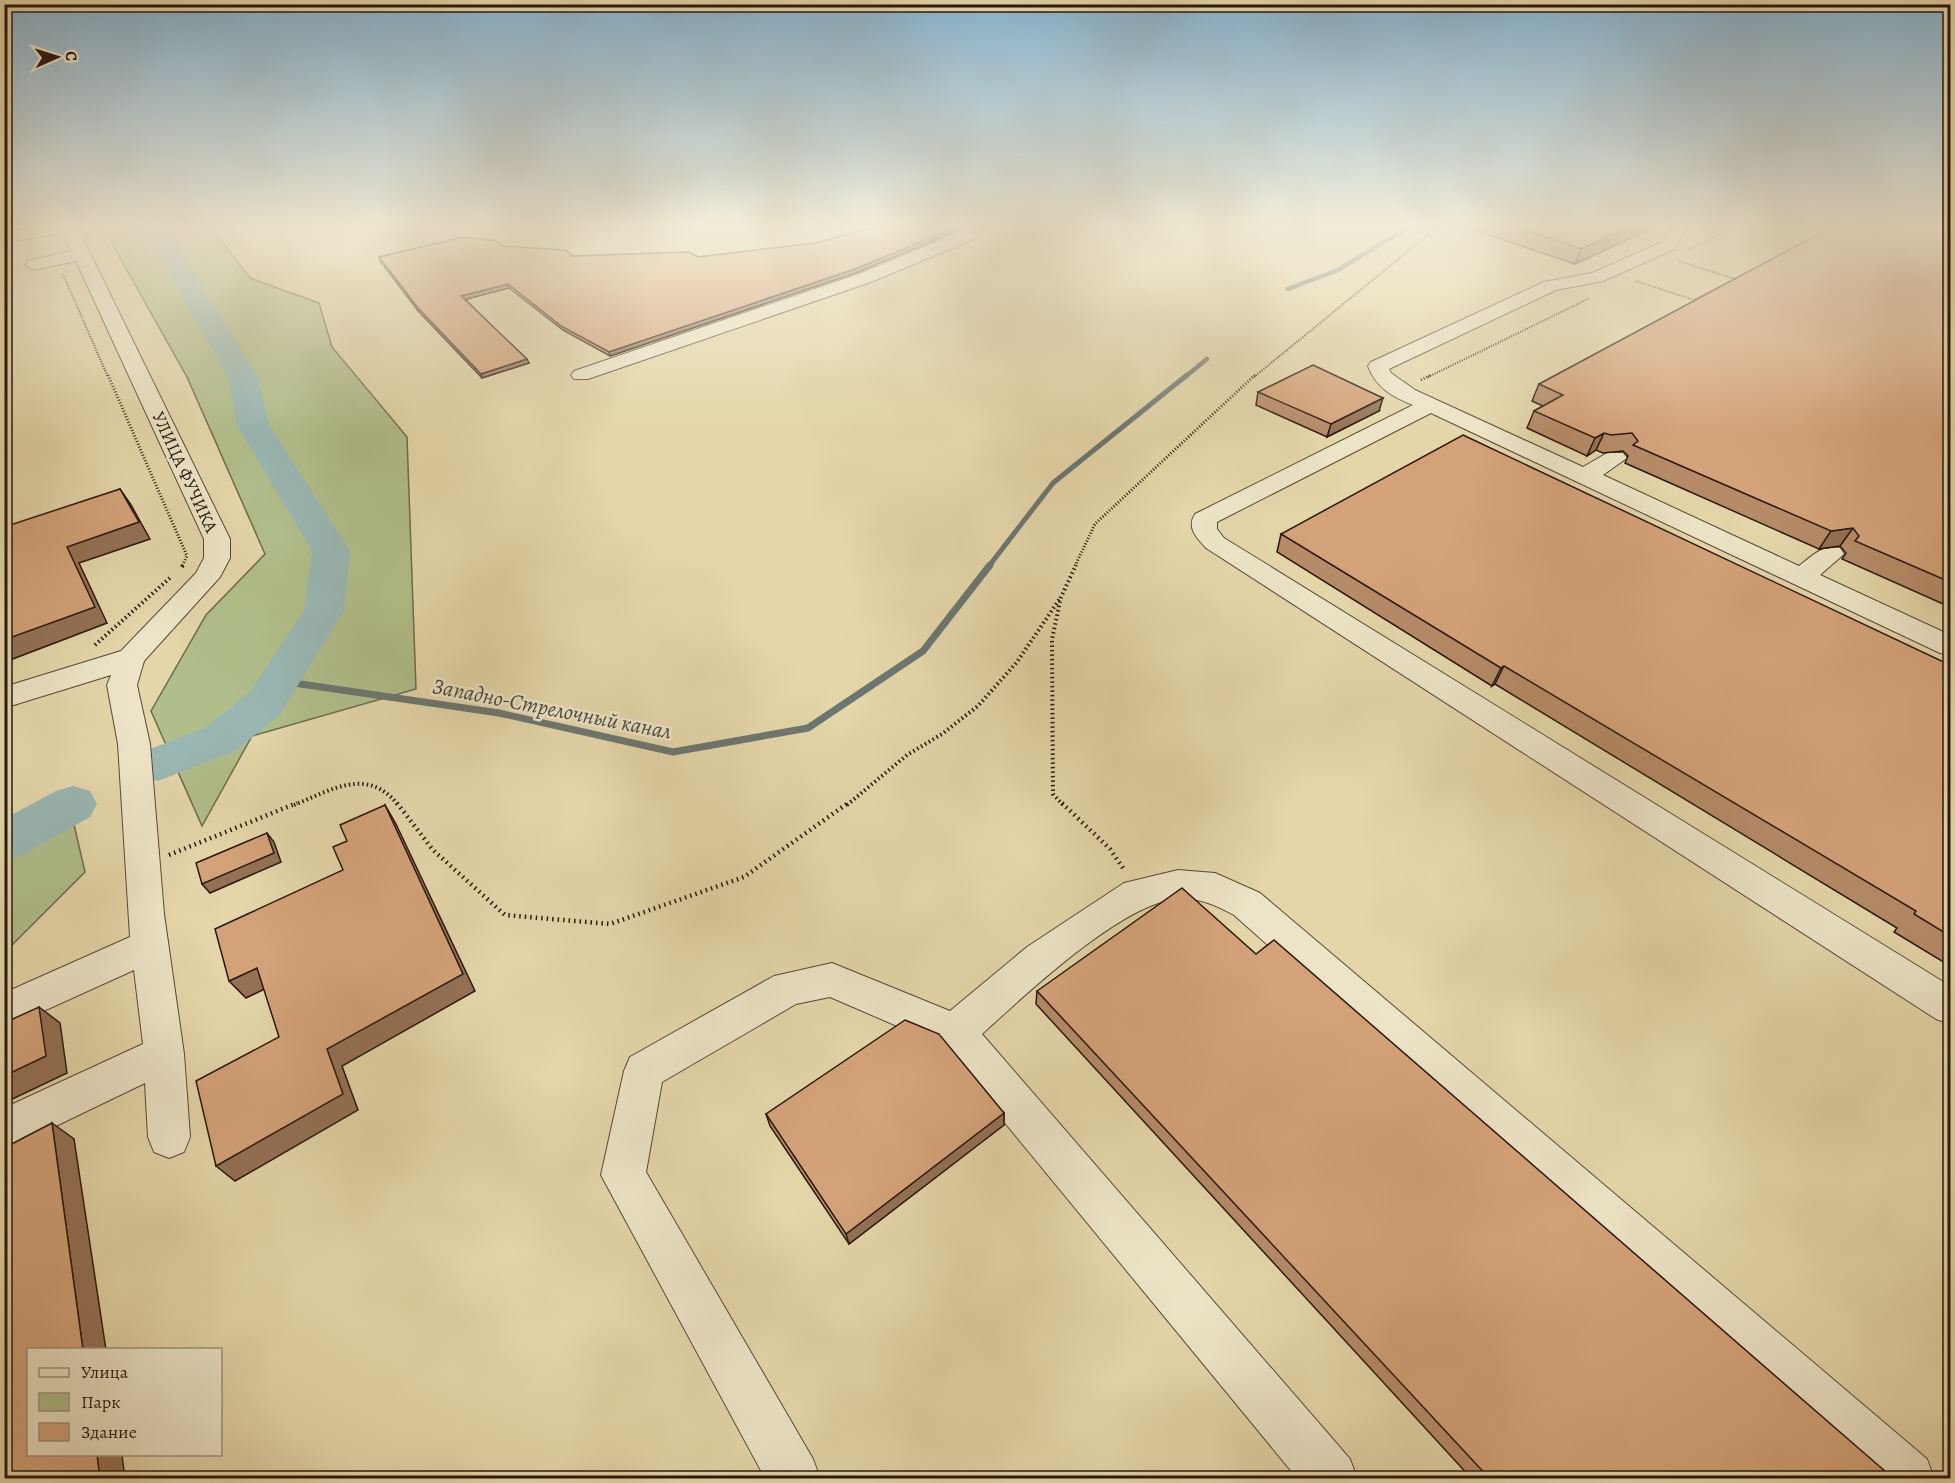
<svg xmlns="http://www.w3.org/2000/svg" width="1955" height="1483" font-family="Alegreya,serif">
  <rect width="100%" height="100%" fill="#e4d6a9"/>
  <filter id="stains"><feTurbulence type="fractalNoise" baseFrequency=".00333" numOctaves="4"/><feColorMatrix values="0 0 0 0 .2 0 0 0 0 .09 0 0 0 0 .02 0 0 0 .5 -.17"/></filter>
  <radialGradient id="worn" r=".72"><stop offset=".6" stop-color="#630" stop-opacity="0"/><stop offset="1" stop-color="#630" stop-opacity=".3"/></radialGradient>
  <path fill="#b0be8b" stroke="#6c6b4e" stroke-width="1.5" d="M209,225l41,53 69,25 13,44 75,90 9,252 -164,47 -50,90 -51,-115 55,-96 59,-61 -78,-177 -81,-144v-7z
    M72,816l13,56 -80,80v-102z"/>
  <g fill="none" stroke-linecap="round" stroke-linejoin="round">
    <path stroke="#6c7772" stroke-width="4.5" d="M1288,289l50,-19 74,-45
      M1185,377l22,-18"/>
    <path stroke="#6c7772" stroke-width="5" d="M989,566l64,-83 134,-108"/>
    <path stroke="#6c7772" stroke-width="7" d="M280,681l219,32 174,39 135,-24 115,-77 67,-86"/>
    <path fill="#99b7b3" fill-rule="evenodd" d="M121,225h19l36,14 32,59 50,79 11,48 81,126 -6,60 -64,103 -43,36 -79,31 -16,-5 -7,-12 7,-12 63,-24 45,-36 54,-81 8,-60 -75,-126 -9,-48 -46,-79 -25,-49 -35,-14 -4,-5z
      M73,786l17,5 7,13 -7,13 -69,39 -17,5v-42l52,-28z"/>
    <g stroke="#574836" stroke-width="2">
      <path id="minor" d="M45,225h52l-13,11v5l146,298v19l-10,19 -76,84 -7,24 13,59 14,170 20,140 6,83 -6,15 -15,6 -15,-6 -6,-15 -3,-54 -141,68v-43l139,-64 -9,-74 -130,59v-36l126,-56 -12,-193 -11,-59 4,-10 -107,33v-21l117,-36 75,-78 8,-15v-19l-128,-278 -42,9 -9,-5 3,-4 43,-10 -5,-10 4,-10 -66,12v-10z
        M969,225h18l-13,14 -103,43 -283,97h-14l-3,-4 3,-4 285,-97 103,-43z
        M1674,225h21l-12,9 -8,15 -72,32 -47,9 -167,79 2,4 24,17 168,77 24,-14h16l4,5 -24,17 196,91c14,-11 24,-22 41,-18l4,6 -24,21 130,60v20l-10,-2 -509,-240 -214,109v7l7,9 726,448v38l-14,-5 -730,-471c-9,-10 -20,-20 -11,-34l218,-109c-20,-8 -37,-17 -45,-39l3,-4 173,-80 48,-9 70,-31z
        M1178,870l37,3 45,20 667,566 7,19h-65l-635,-563c-18,-10 -36,-18 -57,-16 -55,4 -153,97 -195,135l368,425 7,19h-60l-356,-433 -111,-48 -34,7 -134,78 -16,90 167,287 7,19h-55l-164,-303 23,-104 6,-14 144,-81 58,-13 118,48 77,-64 97,-64z"/>
    </g>
    <path stroke="#281810" stroke-width="2" stroke-dasharray="1 1.5" stroke-linecap="butt" d="M1688,250l51,-25
      M63,274l45,103
      M1636,281l58,19 41,-21 -56,-18
      M1254,377l186,-152
      M1428,377l162,-79"/>
    <path stroke="#281810" stroke-width="3" stroke-dasharray="1 2" stroke-linecap="butt" d="M108,375l79,181 -5,10
      M1421,380l10,-5
      M1075,566l20,-42 160,-149"/>
    <path stroke="#281810" stroke-width="4" stroke-dasharray="1.5 3" stroke-linecap="butt" d="M182,567l1,-2
      M95,645l77,-69
      M294,805c37,-15 74,-39 104,0
      M847,805l60,-50 35,-21 36,-28 39,-44 44,-65
      M1063,805l-10,-11 -1,-155 9,-42 15,-32"/>
    <path stroke="#281810" stroke-width="4.5" stroke-dasharray="1.5 4" stroke-linecap="butt" d="M397,803l36,47 72,65 105,9 134,-47 104,-74
      M1062,803l48,46 15,22
      M169,855l128,-52"/>
    <use href="#minor" fill="#ede4c7" fill-rule="evenodd"/>
  </g>
  <path fill="#b68b68" stroke="#281810" stroke-width="1.5" d="M1469,225h190l-84,39 -107,-36z
    M1950,225v382l-108,-48 4,-6 -6,-7 -21,3 -194,-86 3,-7 -5,-5 -20,2 -7,-3 -9,6 -60,-28 7,-17 9,-5 -11,-5 7,-17z
    M956,231l-98,41 -248,84 -47,-26 -54,-42 -44,11 64,64 -47,15 -63,-66 -39,-51 -1,-4 124,-11 69,10 126,1z
    M1258,392l121,19 -52,26 -71,-32z
    M1281,534l669,131v301l-56,-34 3,-4 -402,-244 -3,2 -215,-134z
    M1256,954l638,525h-422l-436,-475 1,-13z
    M1004,1113v12l-155,119 -79,-118 -4,-12z"/>
  <path fill="#947155" stroke="#281810" stroke-width="1.5" d="M1633,225h26l-84,39 6,-15z
    M956,227v4l-98,41 -248,84 -1,-4z
    M508,284l1,4 -46,12 -2,-4z
    M527,359l2,4 -47,15 -1,-4z
    M1383,398l-4,13 -52,26 4,-13z
    M1604,433l-8,17 -9,6 8,-18z
    M120,489l11,16 19,34 -71,24 28,60 -97,37 -6,-7v-13l63,-93z
    M1853,528l-13,18 -21,3 12,-18z
    M1504,666l-9,18 -3,2 9,-18z
    M385,805l11,19 79,167 -133,75 16,44 -123,71 -19,-15 111,-117z
    M267,833l7,9 7,20 -71,31 -8,-9z
    M257,968l16,17 -27,13 -17,-17z
    M39,1007l21,16 7,50 -63,30v-27z
    M1004,1113v12l-155,119 -3,-10z
    M52,1123l22,16 32,211h-23z
    M97,1455h25l3,24h-25z"/>
  <path fill="#d4a279" stroke="#281810" stroke-width="1.5" d="M883,225h70l3,2 -98,41 -249,84 -48,-26 -53,-42 -47,12 66,63 -46,15 -63,-66 -39,-51 83,-20 35,4 6,5 63,4 6,6 117,-4 9,5 117,-14z
    M1510,225h123l-52,24z
    M1835,225h115v357l-95,-41 4,-5 -6,-8 -22,3 -198,-86 5,-4 -6,-8 -21,2 -7,-2 -9,5 -61,-27 29,-16 -24,-11z
    M1313,365l70,33 -52,26 -73,-32z
    M1463,435l487,230v271l-36,-22 2,-3 -412,-245 -3,2 -220,-134z
    M120,489l19,33 -72,25 28,60 -91,33v-113z
    M385,805l78,169 -136,75 16,45 -127,72 -20,-85 83,-44 -22,-69 -28,13 -14,-52 128,-59 -10,-23 14,-6 -7,-16z
    M267,833l7,20 -72,31 -6,-21z
    M1182,888l74,66 18,-14 620,539h-404l-453,-488z
    M39,1007l7,49 -42,20v-53z
    M905,1020l34,14 65,79 -158,121 -80,-120z
    M52,1123l31,227h-55v105h69l3,24h-96v-331z"/>
  <linearGradient id="sky" x2="0" y2="1"><stop stop-color="#88b5d3"/><stop offset="0.52" stop-color="#f3edd8"/><stop offset="1" stop-color="#f3edd8" stop-opacity="0"/></linearGradient>
  <rect width="1955" height="433" fill="url(#sky)"/>
  <g text-anchor="middle" stroke-width="5" stroke-linejoin="round" paint-order="stroke">
    <g font-size="18" fill="#281810" stroke="#ede4c7">
      <text transform="translate(185 472) rotate(65)" y="6">УЛИЦА ФУЧИКА</text>
    </g>
    <g font-size="22" font-style="italic" fill="#4a4841" stroke="#ede4c7">
      <text transform="translate(552 708) rotate(11)" y="8">Западно-Стрелочный канал</text>
    </g>
  </g>
  <rect width="1955" height="1483" fill="none" stroke="#e4d6a9" stroke-width="24"/>
  <rect x="6" y="6" width="1943" height="1471" fill="none" stroke="#281810" stroke-width="3"/>
  <rect x="12" y="12" width="1931" height="1459" fill="none" stroke="#281810" stroke-width="1.5"/>
  <rect x="27" y="1348" width="195" height="108" fill="#ede4c7" stroke="#9e927e" stroke-width="1.5"/>
  <rect x="39" y="1368" width="30" height="9" fill="#ede4c7" stroke="#9e927e" stroke-width="1.5"/>
  <text x="81" y="1378" font-size="18" fill="#281810">Улица</text>
  <rect x="39" y="1393" width="30" height="18" fill="#b0be8b" stroke="#9e927e" stroke-width="1.5"/>
  <text x="81" y="1408" font-size="18" fill="#281810">Парк</text>
  <rect x="39" y="1423" width="30" height="18" fill="#d4a279" stroke="#9e927e" stroke-width="1.5"/>
  <text x="81" y="1438" font-size="18" fill="#281810">Здание</text>
  <g transform="translate(57 57) rotate(87)" stroke="#ede4c7" stroke-width="4.5" paint-order="stroke">
  <path d="M0-4.5L10 22L0 15L-10 22Z" fill="#281810"/>
  <text y="-9" font-size="16" font-weight="bold" text-anchor="middle" fill="#281810">С</text>
  </g>
  <rect width="100%" height="100%" filter="url(#stains)"/>
  <rect width="100%" height="100%" fill="url(#worn)"/>
</svg>
